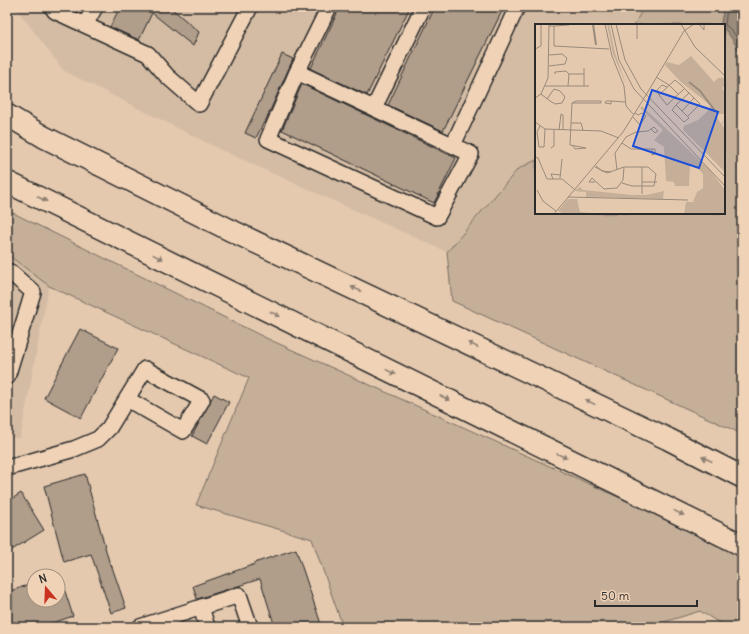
<svg xmlns="http://www.w3.org/2000/svg" width="749" height="634" font-family="Delius,sans-serif">
  <rect width="100%" height="100%" fill="#e4c9af"/>
  <filter id="ink" filterUnits="userSpaceOnUse"><feTurbulence type="fractalNoise" baseFrequency=".025" numOctaves="2"/><feDisplacementMap in="SourceGraphic" scale="8" xChannelSelector="R" yChannelSelector="G"/><feConvolveMatrix kernelMatrix="1 2 1 2 8 2 1 2 1" color-interpolation-filters="sRGB"/></filter>
  <g filter="url(#ink)">
    <path fill="#d4bca4" d="M15,7h629l-10,18h-98v135l-18,9 -71,83 -226,-102 -157,-79z
      M7,254l42,32 -29,153 -13,-3z"/>
    <path fill="#c5af99" stroke="#786d62" d="M644,7h80l-3,16 1,2h-88z
      M724,28l9,12 9,16v378l-290,-133 -5,-49 71,-83 18,-9v53h188z
      M7,210l259,128 476,215v74h-16l-26,-16 -52,16h-305l-31,-88 -116,-34 53,-127 -200,-92 -42,-32z"/>
    <path fill="#9a8b7a" stroke="#6e655a" d="M724,7h18v49l-9,-16 -9,-12v-3h-2l-1,-2z"/>
    <g fill="none" stroke-linecap="round" stroke-linejoin="round">
      <path stroke="#57514b" stroke-width="1" d="M727,7l-2,18c8,5 13,14 17,22"/>
    </g>
    <path fill="#b09d8a" stroke="#2b2b2b" d="M120,7h50l29,25 -6,14 -41,-33 -13,27 -29,-13z
      M340,7h70l-43,88 -58,-27 1,-1 1,1z
      M435,7h69l-61,124 -55,-26z
      M282,54l11,5 -28,63h-1l-8,16 -11,-5z
      M302,84l154,74 -22,45 -152,-73z
      M80,329l38,19 -37,70 -37,-20z
      M214,394l15,8 -22,42 -15,-8z
      M85,474l25,91 1,-1 15,44 -15,5 -20,-59 -27,8 -20,-76z
      M21,493l23,37 -37,23v-51z
      M296,549l26,78h-47l-15,-48 -63,20 -4,-13 62,-22 -1,-1z
      M58,576h2l13,40 -32,11h-34v-35l27,-9v17h24z"/>
    <g fill="none" stroke-linecap="round" stroke-linejoin="round">
      <g stroke="#2b2b2b" stroke-width="18">
        <path id="minor" d="M52,7l3,4 30,14
          M95,7l-10,18 63,29 19,22 32,28 51,-97
          M297,72l174,82 -34,63 -169,-78z
          M297,72l32,-65
          M374,108l49,-101
          M453,145l64,-138
          M7,272h3l23,20 -26,85
          M7,468l67,-19 24,-10 11,-11 36,-59 57,31 -19,31 -56,-32
          M201,607l6,20
          M140,627l99,-32 11,32"/>
      </g>
      <g stroke="#2b2b2b" stroke-width="24">
        <path id="highway" d="M7,115l37,22 186,93 315,150 123,59 74,38
          M7,182l735,363"/>
      </g>
      <use href="#minor" stroke="#f0d3b7" stroke-width="15"/>
      <use href="#highway" stroke="#f0d3b7" stroke-width="21"/>
    </g>
    <defs><path id="oneway-solid" d="M-6-.8H1V-3.2L6.5 0L1 3.2V.8H-6Z"/></defs>
    <g fill="#8e7f71">
      <use href="#oneway-solid" transform="translate(42 199) rotate(27)"/>
      <use href="#oneway-solid" transform="translate(158 257) rotate(26)"/>
      <use href="#oneway-solid" transform="translate(356 289) rotate(-155)"/>
      <use href="#oneway-solid" transform="translate(275 314) rotate(26)"/>
      <use href="#oneway-solid" transform="translate(473 345) rotate(-154)"/>
      <use href="#oneway-solid" transform="translate(391 372) rotate(26)"/>
      <use href="#oneway-solid" transform="translate(445 398) rotate(26)"/>
      <use href="#oneway-solid" transform="translate(590 402) rotate(-154)"/>
      <use href="#oneway-solid" transform="translate(562 456) rotate(26)"/>
      <use href="#oneway-solid" transform="translate(707 459) rotate(-153)"/>
      <use href="#oneway-solid" transform="translate(679 513) rotate(26)"/>
    </g>
  </g>
  <g transform="translate(535 24)">
    <rect width="190" height="190" fill="#e4c9af"/>
    <path d="M72,0h2l6,29 11,31 -13,-30zM156,32l23,26 4,-4h7v7l-3,3 3,5v21h-10l6,10 4,-7 -3,8 3,4v43l-42,-42 1,-4 14,-6 12,-11v-4l-29,-23 -16,-17 2,-3 12,3zM107,82l68,64 15,20v24h-41l2,-12h7l4,-10 6,-4v-14l-8,-9h-5l-1,21h-14l-1,-4 -8,-1 -2,-34 -10,-7 9,-10 -23,-22zM45,163l3,3 49,5h14l18,-4 -1,8 -77,-2v-5l-12,-1zM33,175h9l3,13 23,2h-39l-6,-3z" fill="#c5af99"/>
    <path fill="none" stroke="#9a8b7a" stroke-width="2" d="M58,0l3,21M154,58l11,9 16,21"/>
    <path fill="none" stroke="#9a8a7a" stroke-width="1" d="M70,0l7,32 12,30 2,20 8,9M76,0l8,36 15,29 91,97M81,0l9,36 16,29 84,88M102,0v15M146,0l14,23 30,29M164,0l5,6v-6M14,2h5v20l55,3M19,2l15,-1M0,25l6,-3v-22M14,31l13,-1 5,4 -2,6 -16,2M20,50v-2l11,-1 3,3h15M121,53l13,8 9,9M10,62h44M33,62l1,-12M49,62v-18M149,65l-17,16 -8,-10 16,-15 6,5 19,19 -12,12M6,70l9,7 5,3 7,-1 3,-6 -5,-6 -6,-2 -7,10M111,71l38,-64 10,-7M124,71l-2,-5 5,-5 5,2M0,74l6,-4 7,-16 1,-54M41,77h25v2h-29zM76,77v3l-6,-1 1,-2h5l14,1M37,79l-2,42 16,3 -11,1 -2,-3M141,81l13,13 -5,4 -12,-12zM141,81l13,-12M147,87l12,-13M98,93l7,8 6,-9 -4,-3 -4,2 -3,-2M0,98l10,7 56,2 18,7M36,99h10l2,7M5,102l-3,6 2,15h5l1,-18M24,106l2,-16 2,1v15M87,119l9,6h24v5l-3,1v-6M16,124l3,-2v-16M0,133l3,1 9,21h15l12,10M61,142l6,5 9,1M60,143l12,6 17,-6h24l8,7 -2,12h-22l-10,-3M107,143v27M82,146l-2,-17 11,-16 10,-5 12,-1 6,-4 4,4 -3,2 -4,-4M25,154l2,-19M18,155l-2,-5 10,1M60,158h-6l3,-4 12,11 13,-1 6,-8 1,-13M107,158h15M2,166l6,11 13,10M33,173l120,3M19,190l69,-82 23,-37"/>
    <path fill="#1d4ed8" fill-opacity="0.15" stroke="#1d4ed8" stroke-width="2" d="M117,66l66,22 -19,56 -66,-22z"/>
    <rect width="190" height="190" fill="none" stroke="#2b2b2b" stroke-width="2"/>
  </g>
  <rect width="749" height="634" fill="none" stroke="#f0d3b7" stroke-width="24"/>
  <rect x="12" y="12" width="725" height="610" fill="none" stroke="#2b2b2b" stroke-width="1.5" filter="url(#ink)"/>
  <g transform="translate(46 588) rotate(341)"><circle r="19" fill="#f0d3b7" stroke="#a1907f"/>
  <path d="M0-3L7 15L0 10L-7 15Z" fill="#c8321e"/>
  <text y="-6" font-size="11" font-weight="bold" text-anchor="middle" fill="#2b2b2b">N</text>
  </g>
  <path d="M595 600v6h102v-6" fill="none" stroke="#2b2b2b" stroke-width="2"/>
  <text x="601" y="600" font-size="12" fill="#2b2b2b" stroke="#f0d3b7" stroke-width="3" paint-order="stroke">50 m</text>
</svg>
